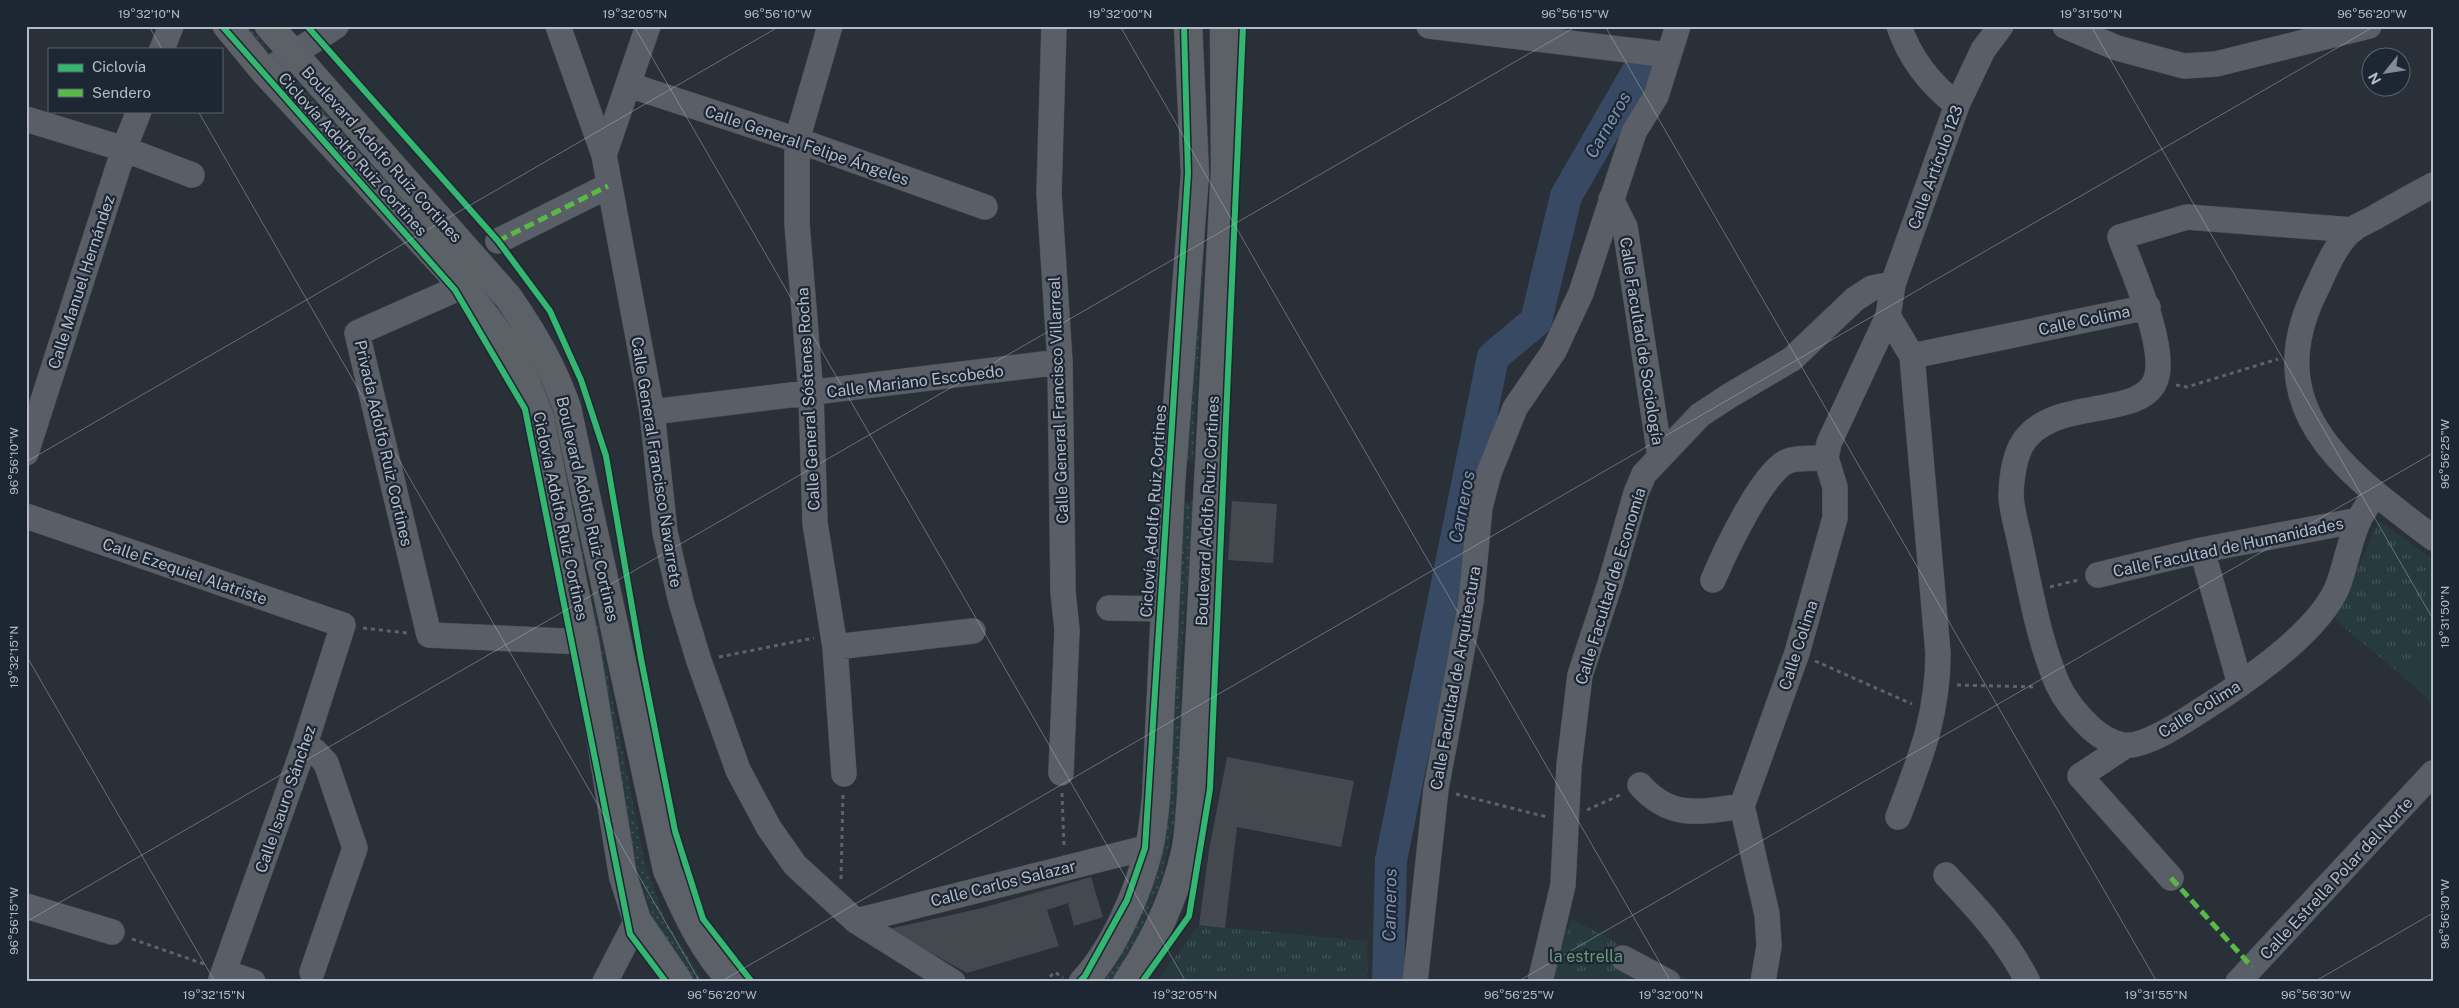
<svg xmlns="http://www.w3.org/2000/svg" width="2459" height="1008" font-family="'Public Sans',sans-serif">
  <defs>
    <pattern id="grass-dots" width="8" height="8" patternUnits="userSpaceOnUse" patternTransform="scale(1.25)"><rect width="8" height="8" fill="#273a3e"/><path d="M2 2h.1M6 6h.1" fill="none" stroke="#445559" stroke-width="1.8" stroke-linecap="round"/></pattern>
    <pattern id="park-tufts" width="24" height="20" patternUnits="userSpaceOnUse" patternTransform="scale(1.25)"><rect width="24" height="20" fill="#273a3e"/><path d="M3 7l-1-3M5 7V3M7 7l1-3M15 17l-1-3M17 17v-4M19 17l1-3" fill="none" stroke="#445559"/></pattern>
  </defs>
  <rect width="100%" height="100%" fill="#2a3038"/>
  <path fill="url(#grass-dots)" d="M238,26h11l19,23 -8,5z
    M1192,26h11l6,125 -16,311h-11z
    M291,74l190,209 50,76 23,45 33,163 -9,2 -32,-162 -262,-328z
    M1194,502l-13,158 -1,136 -19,86 -25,58 -23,42h-12l26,-47 54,-432z
    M594,604l50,256 21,60 39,62h-10l-38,-55 -20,-64 -53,-257z"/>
  <path fill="url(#park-tufts)" d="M2379,521l54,38v78l-33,37 -65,-54z
    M1571,919l123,63h-145z
    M1199,925l168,16 1,41h-212z"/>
  <path fill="#273a3e" d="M2433,637v67l-33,-30z"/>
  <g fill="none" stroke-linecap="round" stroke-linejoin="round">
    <path stroke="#384963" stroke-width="32" d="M1388,982l3,-122 102,-503 43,-36 30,-125 72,-125"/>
  </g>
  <path fill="#444950" d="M1232,501l45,3 -4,59 -45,-3z
    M1227,757l127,24 -13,66 -104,-20 -12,101 -26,-3 10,-75z
    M1091,877l12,40 -29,9 -6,-23 -21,7 12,36 -92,27 -78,-44 93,-21z"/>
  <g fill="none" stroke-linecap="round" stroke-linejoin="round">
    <g stroke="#484c53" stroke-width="26">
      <path id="minor" d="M558,26l46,129 48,257 13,120 16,70 18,59 39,109 31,58 26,37 61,56 97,61
        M830,26l-33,114v84l14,170 4,129 20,124 9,127
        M1054,26l-5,167 11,169 3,230 4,38 -6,143
        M1429,26l240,29
        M1899,26c11,33 31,58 58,79
        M2065,26l52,22 67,18 32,-2 153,-38
        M162,49l9,-23
        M265,72l71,-46
        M629,85l168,55 188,67
        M26,119l98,30 68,26
        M604,155l44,-129
        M2433,185c-19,10 -38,21 -56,31 -8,5 -17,8 -24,13 -19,16 -28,43 -39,65 -56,118 35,180 119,244
        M1611,199l14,28 35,229
        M2353,230l-166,-13 -67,20c12,32 47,110 36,142 -14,42 -108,16 -135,67 -7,13 -10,36 -10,50 1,17 7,35 10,51 10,46 18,94 37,138 8,17 20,31 34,44 8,7 20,14 31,16 25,4 79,-36 100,-49 37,-25 96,-67 114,-108 9,-22 12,-47 22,-68 4,-9 11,-18 16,-26
        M498,241l110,-55
        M463,286l-106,47 72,302 156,7
        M1888,316l24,40 26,297c0,63 -18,106 -40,164
        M1912,356l236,-49
        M652,412l408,-50
        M26,453l98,-304 15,-38
        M26,516l317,109 -39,122 -84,235
        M2202,550l38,134
        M2098,575l104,-25 157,-30
        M1713,580c11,-26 50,-110 75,-119 11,-4 27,-2 38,-3
        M1109,608l56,1
        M835,647l138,-16
        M2125,746l-45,30 91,102
        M304,747l11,4 11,12 29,85 -43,124
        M1640,785c31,35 60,27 102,21
        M1946,875c32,34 61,65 82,107
        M26,906l86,26
        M856,921l293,-74
        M1623,958l45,24
        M224,972l29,10
        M605,982l32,-62
        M1415,982l21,-193 35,-187 9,-95 9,-34 26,-65 39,-57 27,-58 53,-161 22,-36 22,-70
        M1540,982l23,-97 6,-119 11,-91 30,-91 26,-91 8,-19 56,-59 29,-19 63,-37 63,-60 17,-11 21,-4
        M1763,982l6,-36 -2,-32 -25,-108 55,-153 38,-135v-31l-9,-29 3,-15 59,-127 5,-32 64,-179 26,-55 18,-24
        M2238,982l195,-209"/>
    </g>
    <g stroke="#484c55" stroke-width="29">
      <path id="major" d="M227,26l38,46 198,214 46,62 17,34 14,36 45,224 38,234 14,44 42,62
        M269,26l239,271c25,36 45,70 59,111l100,462c18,40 35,80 66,112
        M1083,982c31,-33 56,-91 66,-134 4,-16 5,-34 7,-50l15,-314 24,-310 -7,-148
        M1127,982c27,-40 47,-83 58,-129 4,-18 4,-36 6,-54l34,-629 -1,-144"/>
    </g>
    <path stroke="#5d636a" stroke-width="3" stroke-dasharray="4 4" stroke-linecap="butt" d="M2176,385l11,2 91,-28
      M2050,587l28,-7
      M363,628l44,5
      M719,657l95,-19
      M1815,661l97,43
      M1957,685l79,2
      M1062,793l2,54
      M1456,794l91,23
      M1587,810l35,-16
      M841,879l2,-86
      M132,939l72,25
      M1044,982l11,-10 8,6"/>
    <use href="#minor" stroke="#5a5e66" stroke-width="25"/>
    <use href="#major" stroke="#5c6168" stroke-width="28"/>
    <path stroke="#58b947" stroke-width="5" stroke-dasharray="10 5" stroke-linecap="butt" d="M498,241l110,-55
      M2171,878l81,89"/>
    <g stroke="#1d2633" stroke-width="9">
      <path id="cycleway" d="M222,26l233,264 70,119 105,525 36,48
        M307,26l191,215 52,70 31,69 25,76 35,203 34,172 28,88 49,63
        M1079,982l6,-6 42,-76 18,-52 43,-675 -4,-147
        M1142,982l47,-66 21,-127 33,-763"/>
    </g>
    <use href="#cycleway" stroke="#33b770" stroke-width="6"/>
  </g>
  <path fill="none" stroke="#b4bcc9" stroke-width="1" stroke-opacity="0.45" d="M149,26l13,23M634,26l552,956M1120,26l551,956M1605,26l552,956M2091,26l342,593M198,111l502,871M26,462l754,-436M26,655l189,327M26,922l1551,-896M720,982l1655,-956M1517,982l916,-529M2314,982l119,-69"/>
  <g text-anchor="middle" stroke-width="4.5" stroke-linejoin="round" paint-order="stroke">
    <g font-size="16" fill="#b4bcc9" stroke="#1d2633">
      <text transform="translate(807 145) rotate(19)" y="6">Calle General Felipe Ángeles</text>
      <text transform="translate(353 154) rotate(48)" y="6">Ciclovía Adolfo Ruiz Cortines</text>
      <text transform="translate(382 154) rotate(48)" y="6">Boulevard Adolfo Ruiz Cortines</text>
      <text transform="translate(1935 167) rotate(-70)" y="6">Calle Artículo 123</text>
      <text transform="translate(81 282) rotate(-72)" y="6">Calle Manuel Hernández</text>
      <text transform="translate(2084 320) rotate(-12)" y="6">Calle Colima</text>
      <text transform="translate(1642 341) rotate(81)" y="6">Calle Facultad de Sociología</text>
      <text transform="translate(915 381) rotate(-7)" y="6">Calle Mariano Escobedo</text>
      <text transform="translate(808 399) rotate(-93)" y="6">Calle General Sóstenes Rocha</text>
      <text transform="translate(1058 400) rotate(-92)" y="6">Calle General Francisco Villarreal</text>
      <text transform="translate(384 443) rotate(77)" y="6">Privada Adolfo Ruiz Cortines</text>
      <text transform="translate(657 462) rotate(81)" y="6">Calle General Francisco Navarrete</text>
      <text transform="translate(588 509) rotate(77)" y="6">Boulevard Adolfo Ruiz Cortines</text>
      <text transform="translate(1153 511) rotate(-86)" y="6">Ciclovía Adolfo Ruiz Cortines</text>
      <text transform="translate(1207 511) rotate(-87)" y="6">Boulevard Adolfo Ruiz Cortines</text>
      <text transform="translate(561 516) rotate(78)" y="6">Ciclovía Adolfo Ruiz Cortines</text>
      <text transform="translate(2228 547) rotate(-12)" y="6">Calle Facultad de Humanidades</text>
      <text transform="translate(185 571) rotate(19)" y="6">Calle Ezequiel Alatriste</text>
      <text transform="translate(1610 586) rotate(-73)" y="6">Calle Facultad de Economía</text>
      <text transform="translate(1798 645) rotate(-72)" y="6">Calle Colima</text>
      <text transform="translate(1455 678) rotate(-80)" y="6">Calle Facultad de Arquitectura</text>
      <text transform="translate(2199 709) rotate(-32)" y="6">Calle Colima</text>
      <text transform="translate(285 799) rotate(-71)" y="6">Calle Isauro Sánchez</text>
      <text transform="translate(2336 878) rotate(-47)" y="6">Calle Estrella Polar del Norte</text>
      <text transform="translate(1003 883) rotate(-14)" y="6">Calle Carlos Salazar</text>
    </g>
    <g font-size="16" fill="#6b9a76" stroke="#1d2633">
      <text x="1586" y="962">la estrella</text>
    </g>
    <g font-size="18" font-style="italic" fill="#7c92b1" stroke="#1d2633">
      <text transform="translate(1608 125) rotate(-60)" y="6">Carneros</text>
      <text transform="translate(1462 507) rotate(-79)" y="6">Carneros</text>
      <text transform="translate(1390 905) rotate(-89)" y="6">Carneros</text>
    </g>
  </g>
  <rect width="2459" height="1008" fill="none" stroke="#1d2633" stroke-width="55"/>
  <rect x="48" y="48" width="175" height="65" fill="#1d2633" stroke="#59626f"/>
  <rect x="58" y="64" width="25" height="8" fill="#33b770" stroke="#59626f"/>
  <text x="92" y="72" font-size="15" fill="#b4bcc9">Ciclovía</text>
  <rect x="58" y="89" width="25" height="8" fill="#58b947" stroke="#59626f"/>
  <text x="92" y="98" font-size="15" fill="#b4bcc9">Sendero</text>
  <g transform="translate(2386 72) rotate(240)"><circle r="24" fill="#1d2633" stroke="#59626f"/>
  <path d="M0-4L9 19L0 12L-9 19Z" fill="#848b96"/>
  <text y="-8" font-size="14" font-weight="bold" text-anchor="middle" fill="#b4bcc9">N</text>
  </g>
  <rect x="28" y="28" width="2404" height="952" fill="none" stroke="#b4bcc9" stroke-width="2"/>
  <g font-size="12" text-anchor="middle" fill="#b4bcc9">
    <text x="149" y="18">19°32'10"N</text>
    <text x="635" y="18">19°32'05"N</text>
    <text x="778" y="18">96°56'10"W</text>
    <text x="1120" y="18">19°32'00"N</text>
    <text x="1575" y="18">96°56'15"W</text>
    <text x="2091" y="18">19°31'50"N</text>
    <text x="2372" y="18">96°56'20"W</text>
    <text transform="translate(2445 454) rotate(-90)" y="4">96°56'25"W</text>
    <text transform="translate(14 461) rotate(-90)" y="4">96°56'10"W</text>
    <text transform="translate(2445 617) rotate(-90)" y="4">19°31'50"N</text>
    <text transform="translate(14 657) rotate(-90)" y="4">19°32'15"N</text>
    <text transform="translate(2445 914) rotate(-90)" y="4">96°56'30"W</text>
    <text transform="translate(14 921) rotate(-90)" y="4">96°56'15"W</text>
    <text x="214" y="999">19°32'15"N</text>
    <text x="722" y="999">96°56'20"W</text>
    <text x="1185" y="999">19°32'05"N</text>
    <text x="1519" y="999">96°56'25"W</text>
    <text x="1671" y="999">19°32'00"N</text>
    <text x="2156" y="999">19°31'55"N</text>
    <text x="2316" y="999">96°56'30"W</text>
  </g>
</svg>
